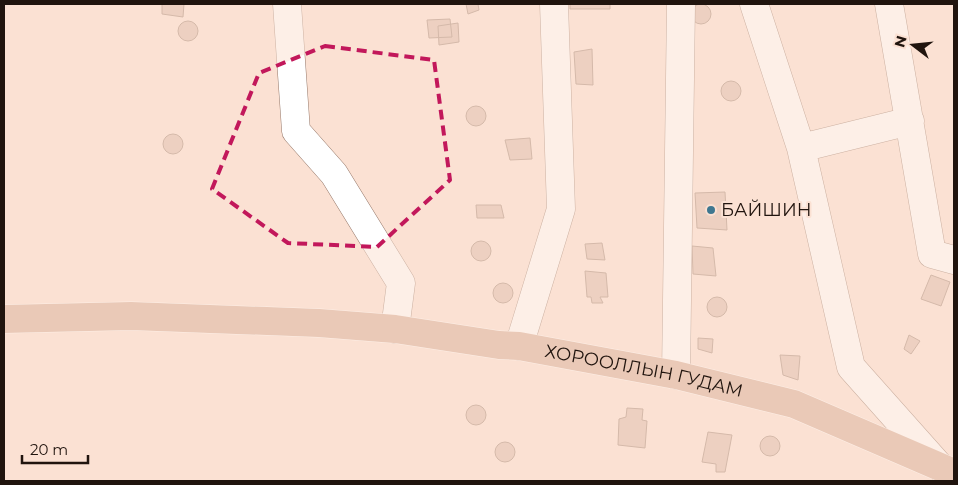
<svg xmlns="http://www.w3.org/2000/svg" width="958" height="485" font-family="Montserrat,sans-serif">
  <rect width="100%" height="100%" fill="#fbe1d3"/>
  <path fill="#dbbbaa" stroke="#a68878" d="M162,4h22l-1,13 -21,-3z
    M466,4h12l1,6 -11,4z
    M570,4h40v5h-40z
    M691 14a10 10 0 1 1 20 0a10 10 0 1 1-20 0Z
    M450,19l2,18 -23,1 -2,-18z
    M178 31a10 10 0 1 1 20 0a10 10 0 1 1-20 0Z
    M458,23l1,19 -20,3 -1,-19z
    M592,49l1,36 -17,-1 -2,-32z
    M721 91a10 10 0 1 1 20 0a10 10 0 1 1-20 0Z
    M466 116a10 10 0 1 1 20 0a10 10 0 1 1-20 0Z
    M163 144a10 10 0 1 1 20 0a10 10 0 1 1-20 0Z
    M530,138l2,21 -22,1 -5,-20z
    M725,192l2,38 -30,-2 -2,-35z
    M476,205h25l3,13h-27z
    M471 251a10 10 0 1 1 20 0a10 10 0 1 1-20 0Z
    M602,243l3,17 -18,-1 -2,-15z
    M692,246l21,2 3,28 -23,-2z
    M585,271l21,2 2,24h-8l3,6h-11l-1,-6h-4z
    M931,275l19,7 -9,24 -20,-7z
    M493 293a10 10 0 1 1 20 0a10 10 0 1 1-20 0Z
    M707 307a10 10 0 1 1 20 0a10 10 0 1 1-20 0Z
    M909,335l11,6 -9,13 -7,-5z
    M698,338l15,1 -1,14 -14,-4z
    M780,355l20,1 -2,24 -15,-5z
    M466 415a10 10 0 1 1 20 0a10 10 0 1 1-20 0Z
    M627,408l16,1 -1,11 5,1 -2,27 -27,-3 1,-26 7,-2z
    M708,432l24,3 -7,37h-9v-8l-14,-2z
    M760 446a10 10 0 1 1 20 0a10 10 0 1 1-20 0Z
    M495 452a10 10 0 1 1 20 0a10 10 0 1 1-20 0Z"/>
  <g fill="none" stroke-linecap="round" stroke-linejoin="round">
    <g stroke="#957768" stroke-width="29">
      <path id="minor" d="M287,4l9,127 38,43 67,109 -6,46
        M754,4l47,144 50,219 89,100
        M889,4l43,250 22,6
        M801,148l109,-27
        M519,346l42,-137 -7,-205
        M676,375l5,-371"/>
    </g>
    <g stroke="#fff" stroke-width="29">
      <g id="major">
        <path id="s1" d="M4,319l127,-3 188,7 76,6 104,16 20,1 157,29 118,29 160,69"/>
      </g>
    </g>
    <use href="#minor" stroke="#fff" stroke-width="28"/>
    <use href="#major" stroke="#d5ac96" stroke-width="28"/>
  </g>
  <path d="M0 0H958V485H0ZM325,46l109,14 16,120 -73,67 -89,-4 -76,-54 47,-116z" fill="#fbe1d3" fill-opacity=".55" fill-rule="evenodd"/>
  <path fill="none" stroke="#c2185b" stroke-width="4" stroke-dasharray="10 6" stroke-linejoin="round" d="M325,46l109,14 16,120 -73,67 -89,-4 -76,-54 47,-116z"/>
  <circle fill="#3e7790" stroke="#fbe1d3" stroke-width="2" cx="711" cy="210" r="5"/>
  <g text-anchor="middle" stroke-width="4" stroke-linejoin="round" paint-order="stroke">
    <g font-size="18" fill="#20140e" stroke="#fbe1d3" text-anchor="start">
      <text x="721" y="216">БАЙШИН</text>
    </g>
    <g font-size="18" fill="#20140e" stroke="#fbe1d3">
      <text dy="6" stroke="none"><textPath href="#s1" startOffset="644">ХОРООЛЛЫН ГУДАМ</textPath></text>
    </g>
  </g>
  <rect width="958" height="485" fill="none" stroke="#20140e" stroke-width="10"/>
  <g transform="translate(913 45) rotate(286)" stroke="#fbe1d3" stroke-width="4" paint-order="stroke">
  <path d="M0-4L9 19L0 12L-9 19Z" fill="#20140e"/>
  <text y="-8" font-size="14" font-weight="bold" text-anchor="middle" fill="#20140e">N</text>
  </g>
  <path d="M22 455v8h66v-8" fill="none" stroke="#20140e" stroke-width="2.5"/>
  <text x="30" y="455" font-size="15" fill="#20140e" stroke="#fbe1d3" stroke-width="4" paint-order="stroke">20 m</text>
</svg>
